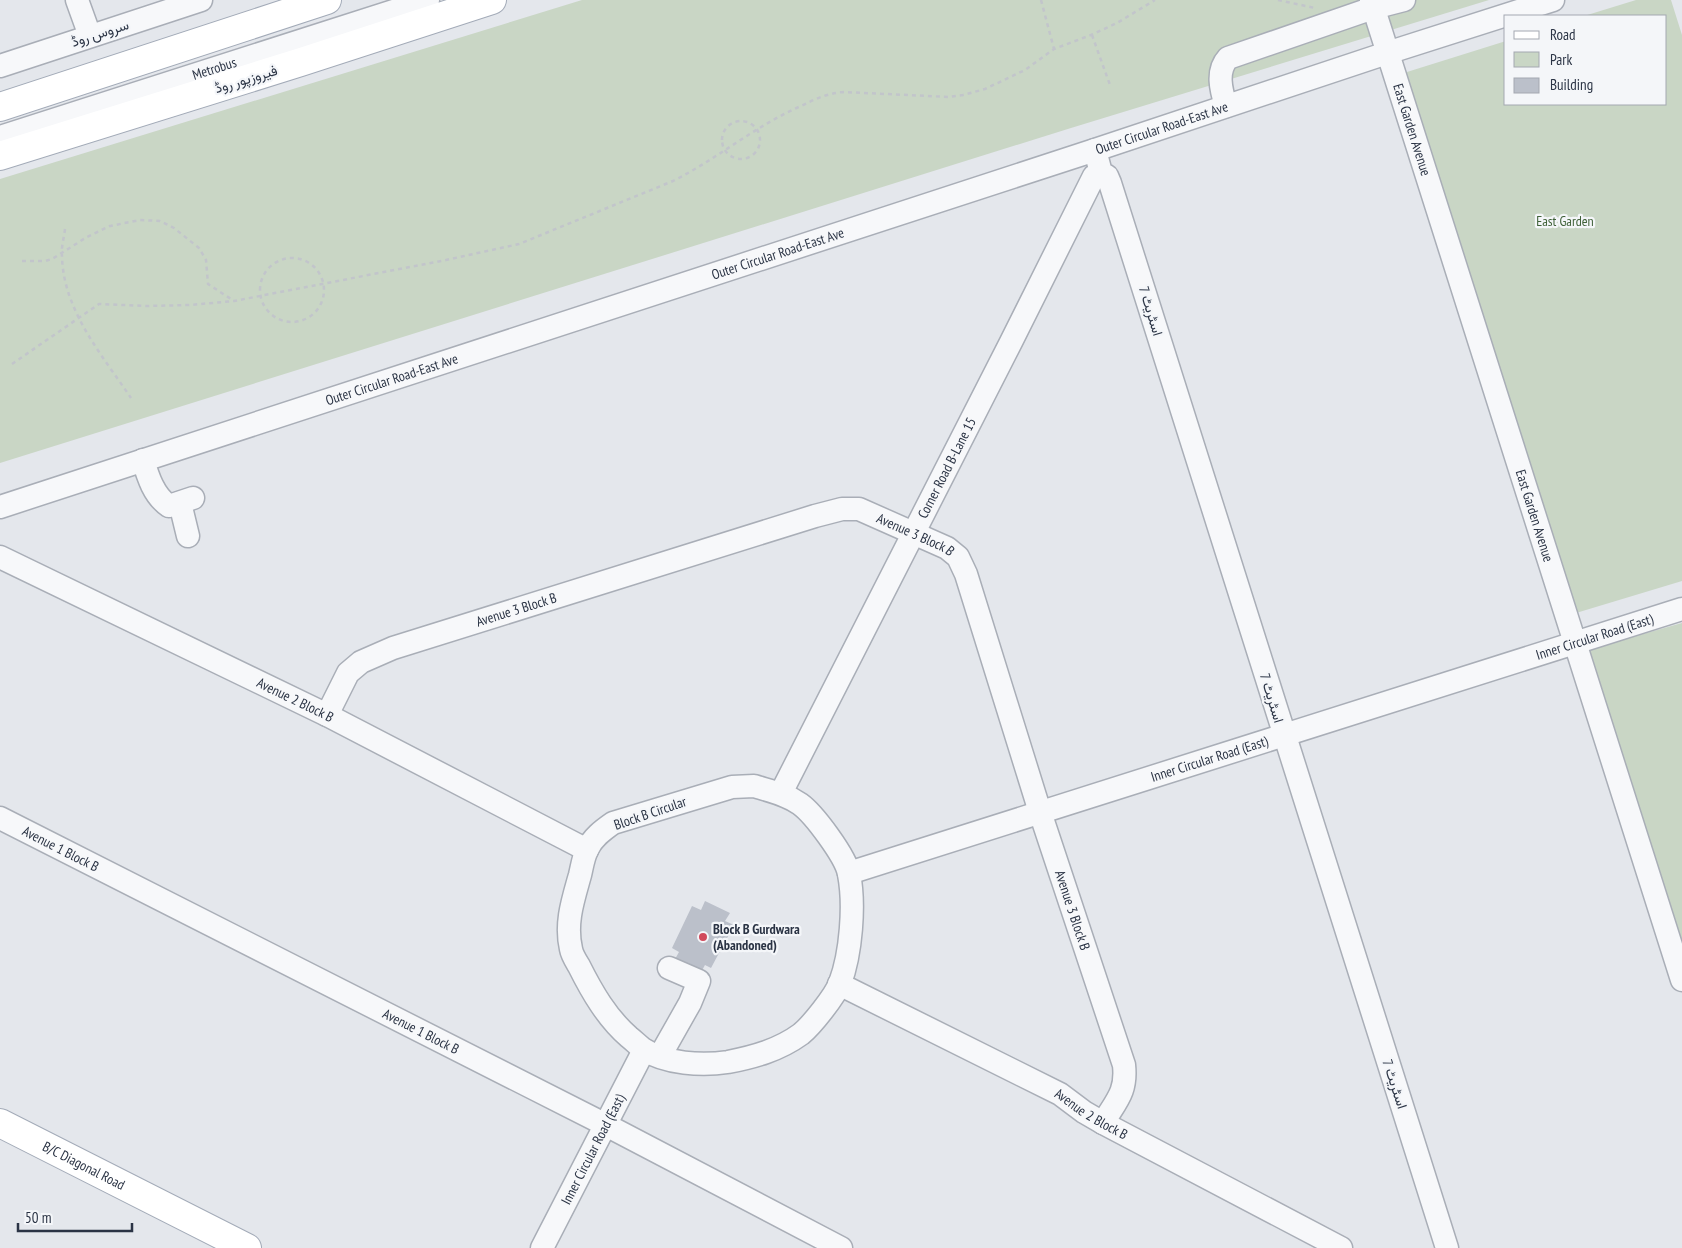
<svg xmlns="http://www.w3.org/2000/svg" width="1682" height="1248" font-family="'PT Sans Narrow',Vazirmatn,sans-serif">
  <rect width="100%" height="100%" fill="#e4e7ec"/>
  <path fill="#c9d6c5" d="M582,0h907l-418,128 -1071,335v-284z
    M1636,0h35l11,35v546l-106,32 -185,-536 115,-36v63h160v-88h-82z
    M1682,623v322l-99,-294z"/>
  <path fill="#bbc0ca" d="M705,901l25,12 -5,8 9,4 -23,43 -6,-3 -5,9 -26,-13 5,-9 -7,-4 20,-42 9,4z"/>
  <g fill="none" stroke-linecap="round" stroke-linejoin="round">
    <g stroke="#a9aeb7" stroke-width="25">
      <g id="minor">
        <path d="M77,0l13,36"/>
        <path id="s1" d="M1371,0l311,980"/>
        <path d="M0,66l201,-66"/>
        <path d="M1226,106c-5,-16 -10,-35 2,-48l145,-50 31,-8"/>
        <path id="s2" d="M0,137l428,-137"/>
        <path d="M1095,150l6,23 6,3 3,7 337,1065"/>
        <path d="M143,460c5,17 11,36 26,46l24,-8"/>
        <path d="M180,503l8,33"/>
        <path id="s3" d="M0,507l1095,-357 292,-97 166,-53"/>
        <path id="s4" d="M0,557l327,158 260,135"/>
        <path id="s5" d="M327,715l21,-42 13,-11 32,-14 422,-132 27,-7h17l88,39 11,9 8,17 74,238 84,253c3,27 -8,36 -21,58"/>
        <path d="M754,786c16,5 32,8 46,18 14,10 46,53 49,70 6,31 2,80 -9,109 -5,13 -28,42 -39,51 -22,16 -47,23 -73,28 -26,4 -62,2 -85,-13 -5,-4 -9,-8 -14,-12 -22,-19 -37,-45 -50,-71 -3,-5 -7,-11 -8,-17 -6,-26 2,-49 9,-74 2,-8 3,-17 7,-25 5,-12 16,-20 26,-27l119,-36z"/>
        <path id="s6" d="M781,793l230,-451 83,-166 7,-3"/>
        <path id="s7" d="M0,818l606,307 235,123"/>
        <path id="s8" d="M849,873l833,-264"/>
        <path id="s9" d="M839,984l221,110 24,18 19,11 238,125"/>
        <path d="M660,1056l30,-53 9,-22 -30,-13"/>
        <path id="s10" d="M542,1248l102,-198"/>
      </g>
    </g>
    <g stroke="#a3abb8" stroke-width="30">
      <g id="major">
        <path d="M0,107l327,-107"/>
        <path d="M0,156l301,-94 191,-62"/>
        <path id="s11" d="M0,1123l247,125"/>
      </g>
    </g>
    <path stroke="#c2c5cb" stroke-width="2.5" stroke-dasharray="4 4" stroke-linecap="butt" d="M1041,0l13,49
      M1278,0l37,8
      M1092,35l18,50
      M722 140a19 19 0 1 1 38 0a19 19 0 1 1-38 0Z
      M65,229c-1,9 -4,18 -3,27 1,54 40,99 69,142
      M260 290a32 32 0 1 1 64 0a32 32 0 1 1-64 0Z
      M22,261h23l7,-2 35,-22 23,-11 30,-6 20,1 14,7 25,20 7,12 2,24 26,17
      M12,364l87,-60 48,2 43,-1 44,-4 212,-41 73,-16 154,-63c44,-22 82,-55 128,-75 14,-7 27,-13 43,-14l105,5 14,-2 22,-6 40,-19 29,-21 37,-14 26,-12 38,-23"/>
    <use href="#minor" stroke="#f7f8fa" stroke-width="22"/>
    <use href="#major" stroke="#fff" stroke-width="28"/>
  </g>
  <circle fill="#d1495b" stroke="#f4f6f9" stroke-width="2" cx="703" cy="937" r="5"/>
  <g text-anchor="middle" stroke-width="4.5" stroke-linejoin="round" paint-order="stroke">
    <g font-size="14" fill="#2b3445" stroke="#f4f6f9">
      <text transform="translate(100 33) rotate(-18)" y="5">سروس روڈ</text>
      <text dy="5" stroke="none"><textPath href="#s2" startOffset="225">Metrobus</textPath></text>
      <text transform="translate(246 79) rotate(-17)" y="5">فیروزپور روڈ</text>
      <text dy="5" stroke="none"><textPath href="#s3" startOffset="1222">Outer Circular Road-East Ave</textPath></text>
      <text dy="5" stroke="none"><textPath href="#s1" startOffset="136">East Garden Avenue</textPath></text>
      <text dy="5" stroke="none"><textPath href="#s3" startOffset="818">Outer Circular Road-East Ave</textPath></text>
      <text transform="translate(1151 311) rotate(73)" y="5">اسٹریٹ 7</text>
      <text dy="5" stroke="none"><textPath href="#s3" startOffset="412">Outer Circular Road-East Ave</textPath></text>
      <text dy="5" stroke="none"><textPath href="#s6" startOffset="365">Corner Road B-Lane 15</textPath></text>
      <text dy="5" stroke="none"><textPath href="#s1" startOffset="541">East Garden Avenue</textPath></text>
      <text dy="5" stroke="none"><textPath href="#s5" startOffset="648">Avenue 3 Block B</textPath></text>
      <text dy="5" stroke="none"><textPath href="#s5" startOffset="228">Avenue 3 Block B</textPath></text>
      <text dy="5" stroke="none"><textPath href="#s8" startOffset="782">Inner Circular Road (East)</textPath></text>
      <text transform="translate(1272 698) rotate(73)" y="5">اسٹریٹ 7</text>
      <text dy="5" stroke="none"><textPath href="#s4" startOffset="328">Avenue 2 Block B</textPath></text>
      <text dy="5" stroke="none"><textPath href="#s8" startOffset="378">Inner Circular Road (East)</textPath></text>
      <text transform="translate(650 813) rotate(-19)" y="5">Block B Circular</text>
      <text dy="5" stroke="none"><textPath href="#s7" startOffset="68">Avenue 1 Block B</textPath></text>
      <text dy="5" stroke="none"><textPath href="#s5" startOffset="1068">Avenue 3 Block B</textPath></text>
      <text dy="5" stroke="none"><textPath href="#s7" startOffset="472">Avenue 1 Block B</textPath></text>
      <text transform="translate(1395 1084) rotate(72)" y="5">اسٹریٹ 7</text>
      <text dy="5" stroke="none"><textPath href="#s9" startOffset="284">Avenue 2 Block B</textPath></text>
      <text dy="5" stroke="none"><textPath href="#s10" startOffset="111">Inner Circular Road (East)</textPath></text>
      <text dy="5" stroke="none"><textPath href="#s11" startOffset="94">B/C Diagonal Road</textPath></text>
    </g>
    <g font-size="14" fill="#3f6138" stroke="#f4f6f9">
      <text x="1565" y="226">East Garden</text>
    </g>
    <g font-size="14" font-weight="bold" fill="#2b3445" stroke="#f4f6f9" text-anchor="start">
      <text x="713" y="934">Block B Gurdwara<tspan x="713" dy="16">(Abandoned)</tspan></text>
    </g>
  </g>
  <rect x="1504" y="15" width="162" height="90" fill="#f4f6f9" stroke="#a4a8b1"/>
  <rect x="1514" y="31" width="25" height="8" fill="#ffffff" stroke="#a4a8b1"/>
  <text x="1550" y="40" font-size="15" fill="#2b3445">Road</text>
  <rect x="1514" y="52" width="25" height="15" fill="#c9d6c5" stroke="#a4a8b1"/>
  <text x="1550" y="65" font-size="15" fill="#2b3445">Park</text>
  <rect x="1514" y="78" width="25" height="15" fill="#bbc0ca" stroke="#a4a8b1"/>
  <text x="1550" y="90" font-size="15" fill="#2b3445">Building</text>
  <path d="M18 1223v8h114v-8" fill="none" stroke="#2b3445" stroke-width="2.5"/>
  <text x="25" y="1223" font-size="15" fill="#2b3445" stroke="#f4f6f9" stroke-width="4" paint-order="stroke">50 m</text>
</svg>
